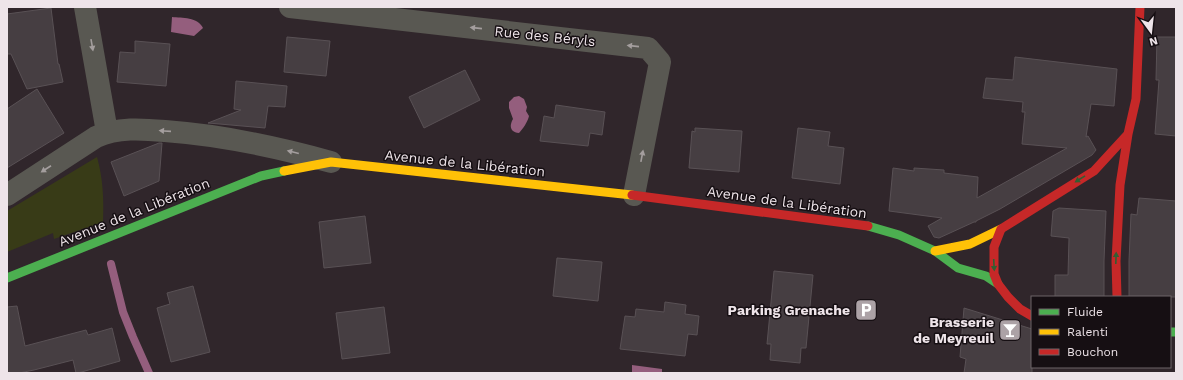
<svg xmlns="http://www.w3.org/2000/svg" width="1183" height="380" font-family="'Work Sans',sans-serif">
  <rect width="100%" height="100%" fill="#30262b"/>
  <path fill="#383b17" d="M97,157c6,21 7,43 6,65l-49,17 -1,-6 -46,19v-41z"/>
  <path fill="#945e7d" d="M172,17c10,1 26,0 31,11l-9,8 -23,-4z
    M519,96l5,3 3,8 -1,4 3,5c-1,5 -6,13 -10,17 -9,-1 -10,-7 -6,-14l-4,-11v-6l5,-5z
    M632,365l30,4v4h-30z"/>
  <g fill="none" stroke-linecap="round" stroke-linejoin="round">
    <path stroke="#945e7d" stroke-width="8" d="M111,264l12,48 10,25 16,36"/>
  </g>
  <path fill="#463e42" stroke="#595155" d="M51,8l7,56h1l4,18 -36,7 -16,-35h-4v-40z
    M287,37l43,4 -4,35 -42,-4z
    M1157,37h19v99l-21,-2 4,-54h-3z
    M135,41l35,3 -4,42 -49,-4 3,-30 15,1z
    M1015,57l102,12 -3,37 -23,-2 -5,33 2,-1 8,14 -4,5 -92,54 -24,12v1h-2l-35,16 -5,-1 -6,-11 14,-8 -53,-7 4,-43 21,3v-3l30,2v3l34,4 -1,21 90,-50 -45,-4 3,-32h-3l1,-10 -40,-4 3,-20 27,2z
    M465,70l15,30 -56,28 -15,-31z
    M236,81l51,5 -2,21 -17,-1 -3,22 -57,-5 33,-13 -7,-1z
    M37,89l27,44 -57,35v-59z
    M556,105l49,7 -3,23 -12,-2 -2,13 -48,-5 4,-25 10,2z
    M695,128l47,3 -3,41 -50,-4 3,-37 3,1z
    M798,128l32,4 -2,14 16,2 -4,36 -48,-6z
    M159,143h3l-3,38 -35,15 -13,-34z
    M1139,198l37,3v96h-47v-36l2,-47 6,1z
    M1059,208l47,3 -2,50v36h-49v-22h13l1,-37 -18,-2 2,-25z
    M365,216l6,47 -47,5 -5,-46z
    M557,258l45,4 -4,39 -45,-5z
    M774,271l39,4 -7,73h-5l-1,15 -30,-3 1,-16h-4z
    M193,286l17,66 -39,10 -14,-54 13,-4 -3,-11z
    M665,302l21,3 -1,9 14,2 -2,19 -9,-1 -3,22 -65,-7 5,-33 10,1 1,-8 28,3z
    M17,306l8,40 61,-16 2,5 24,-7 8,33 -42,12h-2l-3,-13 -39,10 -15,3h-12v-66z
    M384,307l6,46 -48,6 -6,-46z
    M964,308l68,21v44h-68l2,-14 -6,-2z"/>
  <g fill="none" stroke-linecap="round" stroke-linejoin="round">
    <path stroke="#595852" stroke-width="22" d="M85,7l22,125
      M290,7l358,41 12,14 -26,133
      M7,195l89,-58c21,-10 47,-8 69,-6 56,4 112,16 166,31"/>
    <path stroke="#4caf50" stroke-width="9" d="M868,226l31,9 36,16 23,17 28,8 12,8
      M7,278l254,-102 23,-5
      M1170,332h6"/>
    <path stroke="#ffc107" stroke-width="9" d="M284,171l47,-9 301,33
      M935,251l35,-7 31,-15"/>
    <path stroke="#c62828" stroke-width="9" d="M632,195l236,31
      M1117,297l-1,-36 4,-76 8,-51 8,-35 4,-92
      M1032,316l-12,-7 -12,-12 -10,-13 -4,-10v-27l7,-18 93,-58 34,-37"/>
  </g>
  <defs><path id="oneway-solid" d="M-6-.8H1V-3.2L6.5 0L1 3.2V.8H-6Z"/></defs>
  <g fill="#a49e9e">
    <use href="#oneway-solid" transform="translate(476 28) rotate(-174)"/>
    <use href="#oneway-solid" transform="translate(92 45) rotate(80)"/>
    <use href="#oneway-solid" transform="translate(633 46) rotate(-174)"/>
    <use href="#oneway-solid" transform="translate(165 131) rotate(-176)"/>
    <use href="#oneway-solid" transform="translate(293 152) rotate(-166)"/>
    <use href="#oneway-solid" transform="translate(642 156) rotate(-79)"/>
    <use href="#oneway-solid" transform="translate(46 169) rotate(147)"/>
  </g>
  <g fill="#315f32">
    <use href="#oneway-solid" transform="translate(1080 179) rotate(148)"/>
    <use href="#oneway-solid" transform="translate(1116 258) rotate(-88)"/>
    <use href="#oneway-solid" transform="translate(994 265) rotate(87)"/>
  </g>
  <defs>
    <g id="parking-square" transform="scale(1.15)"><rect x="-9" y="-9" width="18" height="18" rx="4" fill="#aca2a6" stroke="#160f13"/><path d="M-3.5-5.5H1a3.5 3.5 0 0 1 0 7H-1V5.5H-3.5ZM-1-3.4V-.6H.8a1.4 1.4 0 0 0 0-2.8Z" fill="#fff"/></g>
    <g id="bar-square" transform="scale(1.15)"><rect x="-9" y="-9" width="18" height="18" rx="4" fill="#aca2a6" stroke="#160f13"/><path d="M-6-5H6L.8 .8V4.5H3.5V6h-7V4.5H-.8V.8Z" fill="#fff"/></g>
  </defs>
  <g fill-rule="evenodd">
    <use href="#parking-square" x="866" y="310"/>
    <use href="#bar-square" x="1010" y="330"/>
  </g>
  <g text-anchor="middle" stroke-width="3" stroke-linejoin="round" paint-order="stroke">
    <g font-size="14" fill="#eee4e9" stroke="#160f13">
      <text transform="translate(545 36) rotate(6)" y="5">Rue des Béryls</text>
      <text transform="translate(465 163) rotate(6)" y="5">Avenue de la Libération</text>
      <text transform="translate(787 202) rotate(8)" y="5">Avenue de la Libération</text>
      <text transform="translate(134 212) rotate(-22)" y="5">Avenue de la Libération</text>
    </g>
    <g font-size="14" font-weight="bold" fill="#eee4e9" stroke="#160f13" text-anchor="end">
      <text x="850" y="315">Parking Grenache</text>
      <text x="994" y="327">Brasserie<tspan x="994" dy="16">de Meyreuil</tspan></text>
    </g>
  </g>
  <rect width="1183" height="380" fill="none" stroke="#eee4e9" stroke-width="16"/>
  <rect x="1031" y="296" width="140" height="72" fill="#160f13" stroke="#6c6469"/>
  <rect x="1039" y="309" width="20" height="6" fill="#4caf50" stroke="#6c6469"/>
  <text x="1067" y="316" font-size="12" fill="#eee4e9">Fluide</text>
  <rect x="1039" y="329" width="20" height="6" fill="#ffc107" stroke="#6c6469"/>
  <text x="1067" y="336" font-size="12" fill="#eee4e9">Ralenti</text>
  <rect x="1039" y="349" width="20" height="6" fill="#c62828" stroke="#6c6469"/>
  <text x="1067" y="356" font-size="12" fill="#eee4e9">Bouchon</text>
  <g transform="translate(1151 32) rotate(165)" stroke="#160f13" stroke-width="3" paint-order="stroke">
  <path d="M0-3L7 15L0 10L-7 15Z" fill="#eee4e9"/>
  <text y="-6" font-size="11" font-weight="bold" text-anchor="middle" fill="#eee4e9">N</text>
  </g>
</svg>
